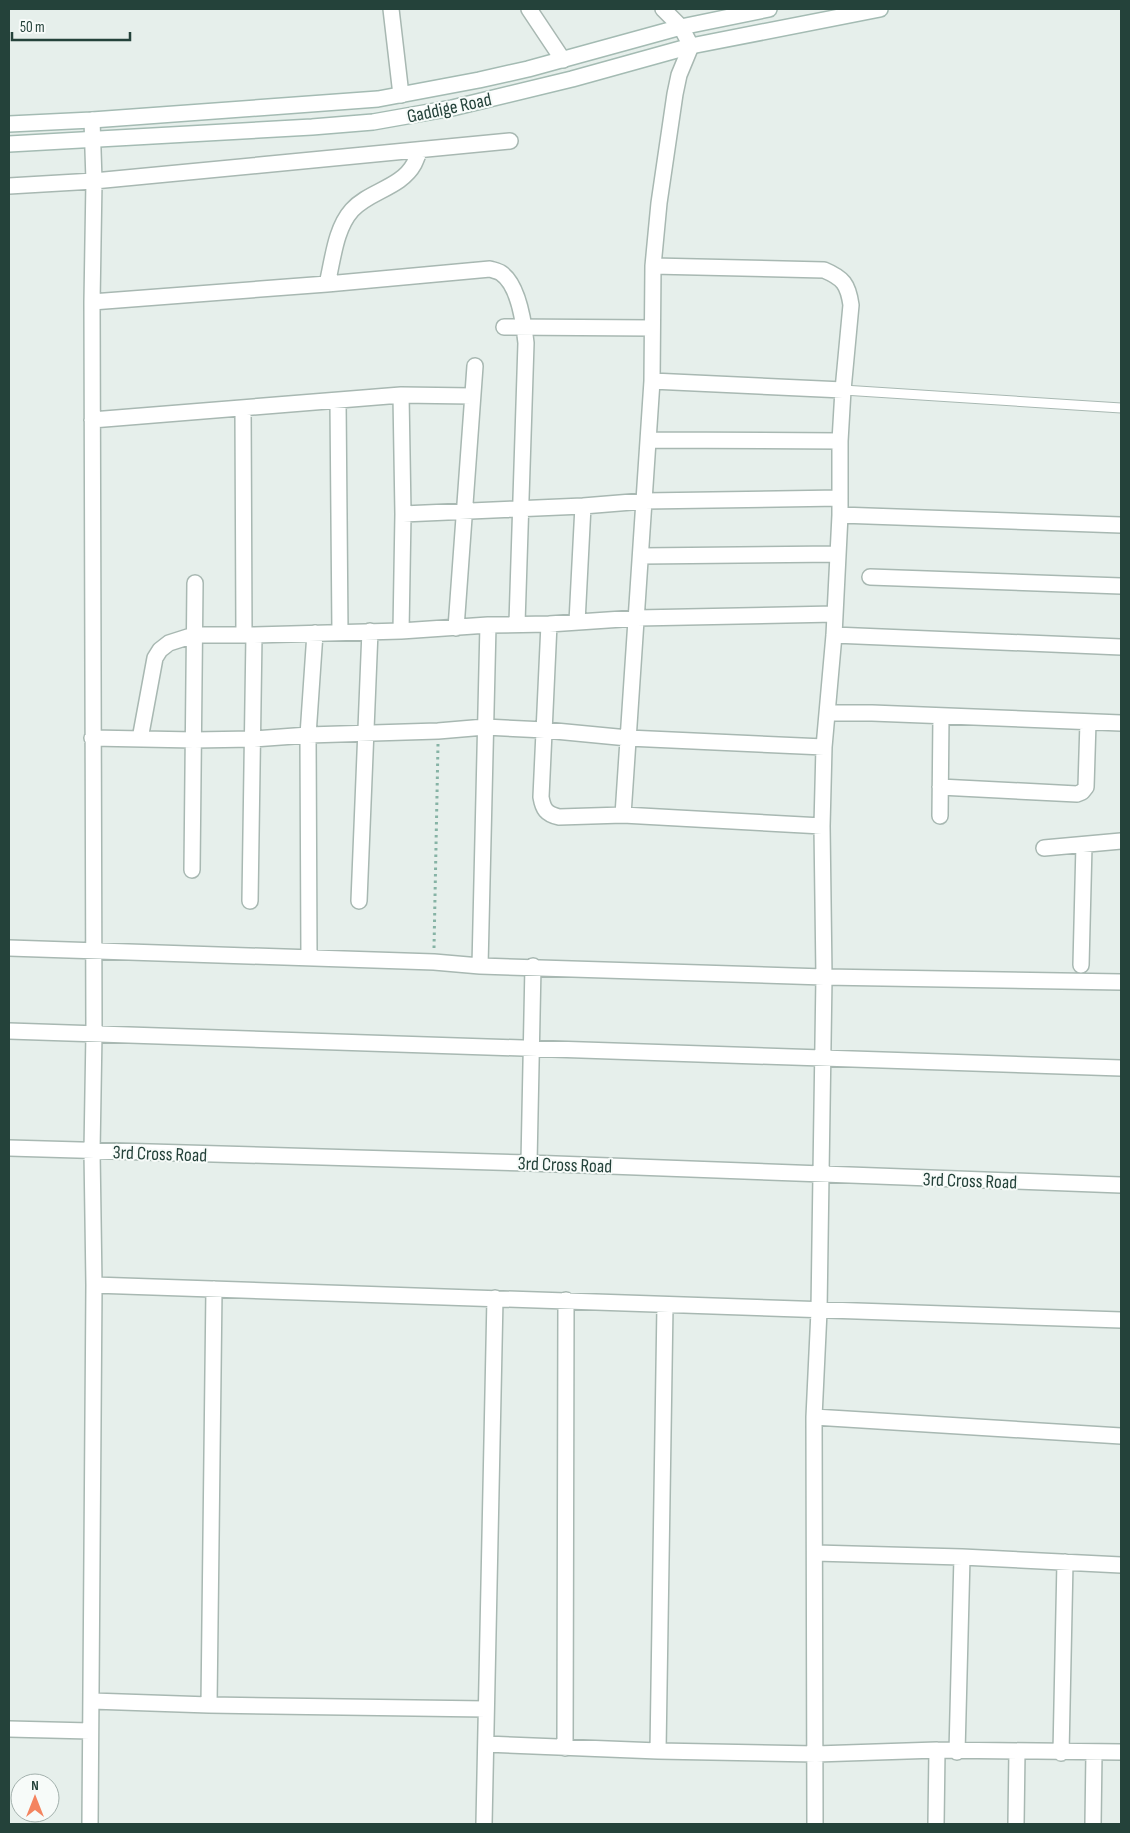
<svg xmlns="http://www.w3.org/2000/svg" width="1130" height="1833" font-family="'Sofia Sans Condensed',sans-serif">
  <rect width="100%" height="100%" fill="#e6efeb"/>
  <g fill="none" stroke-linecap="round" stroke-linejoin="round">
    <g stroke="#a8b8b2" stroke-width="11">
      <path id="lane" d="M843,390l278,18"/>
    </g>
    <g stroke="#a8b8b2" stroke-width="18">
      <path id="street" d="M391,9l10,86
        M529,9l34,51
        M9,186l85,-5 416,-40
        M653,266l171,4c19,8 24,14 27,35l-8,85 -3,51v74l-6,120 -10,112 -2,79 2,151 -3,197 -2,137 -5,106 1,407
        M327,284c6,-24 8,-55 25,-74 17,-19 49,-22 62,-46 2,-4 4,-10 6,-14
        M92,302l235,-18 163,-15c3,1 8,2 11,4 18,12 23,51 25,70l-9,280
        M504,327l148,1
        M652,381l191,9
        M401,395l2,119 -2,117
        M338,401l2,231
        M243,408l1,227
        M92,420l309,-25 71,1
        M648,440l192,1
        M403,514l180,-8 61,-5 196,-3
        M840,515l281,10
        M641,556l197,-2
        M870,577l251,9
        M577,622l6,-116
        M549,624l-8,173c2,12 5,17 18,20l64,-2 199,11
        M456,628l19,-262
        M834,635l287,12
        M827,713h45l249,10
        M92,738l102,2 59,-1 55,-4 130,-4 47,-4 60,3 83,8 196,9
        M140,739l15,-81 5,-8 9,-7 25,-8h60l147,-4 87,-6 61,-1 88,-6 198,-4
        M940,787l137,7 5,-2 4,-5 2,-65
        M623,815l29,-434 1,-115 6,-63 16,-109 4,-19 12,-29 -10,-19 -18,-18
        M940,816l1,-100
        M1044,848l77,-7
        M192,870l3,-287
        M250,901l4,-266
        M359,901l11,-270
        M9,948l425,14 46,4 344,11 297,5
        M309,957l-1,-222 7,-102
        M1081,965l3,-120
        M480,966l8,-341
        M9,1031l1112,37
        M9,1148l520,15 592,22
        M529,1163l4,-197
        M94,1285l1027,35
        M814,1417l307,19
        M815,1553l147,4 159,8
        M92,1701l117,4 277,4
        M209,1705l5,-416
        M9,1729l81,2
        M486,1744l172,7 158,3 121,-4 184,2
        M565,1748l1,-448
        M658,1751l7,-446
        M957,1752l5,-195
        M1061,1753l4,-191
        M90,1824l4,-539 -2,-134 2,-118 -2,-731 2,-121 -2,-61
        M484,1824l11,-526
        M936,1824l1,-74
        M1016,1824l1,-73
        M1093,1824l1,-71"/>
    </g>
    <g stroke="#a4bbb3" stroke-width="18">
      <path id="secondary" d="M9,124l83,-4 286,-21 101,-19 49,-11 153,-42 88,-18
        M9,144l303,-17 61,-5 79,-14 120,-29 119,-33 189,-37"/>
    </g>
    <path stroke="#86b3a5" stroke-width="3" stroke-dasharray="2.5 4" stroke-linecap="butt" d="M434,948l4,-204"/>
    <use href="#lane" stroke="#fff" stroke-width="9"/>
    <use href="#street" stroke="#fff" stroke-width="15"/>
    <use href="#secondary" stroke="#fff" stroke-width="15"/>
  </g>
  <g text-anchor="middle" stroke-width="4" stroke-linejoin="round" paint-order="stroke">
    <g font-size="19" fill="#24423a" stroke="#f7fbf9">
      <text transform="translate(449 107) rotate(-12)" y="7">Gaddige Road</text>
      <text transform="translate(160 1153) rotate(2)" y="7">3rd Cross Road</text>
      <text transform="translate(565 1164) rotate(2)" y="7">3rd Cross Road</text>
      <text transform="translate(970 1180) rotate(2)" y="7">3rd Cross Road</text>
    </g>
  </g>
  <rect width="1130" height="1833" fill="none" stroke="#24423a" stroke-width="20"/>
  <g transform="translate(35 1798)"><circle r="24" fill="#f7fbf9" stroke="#a3b1ad"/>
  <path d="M0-4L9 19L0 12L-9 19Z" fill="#f4845f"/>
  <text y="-8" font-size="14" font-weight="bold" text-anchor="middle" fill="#24423a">N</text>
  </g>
  <path d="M12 32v8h118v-8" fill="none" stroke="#24423a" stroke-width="2.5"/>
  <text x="20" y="32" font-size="15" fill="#24423a" stroke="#f7fbf9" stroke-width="4" paint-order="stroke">50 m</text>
</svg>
